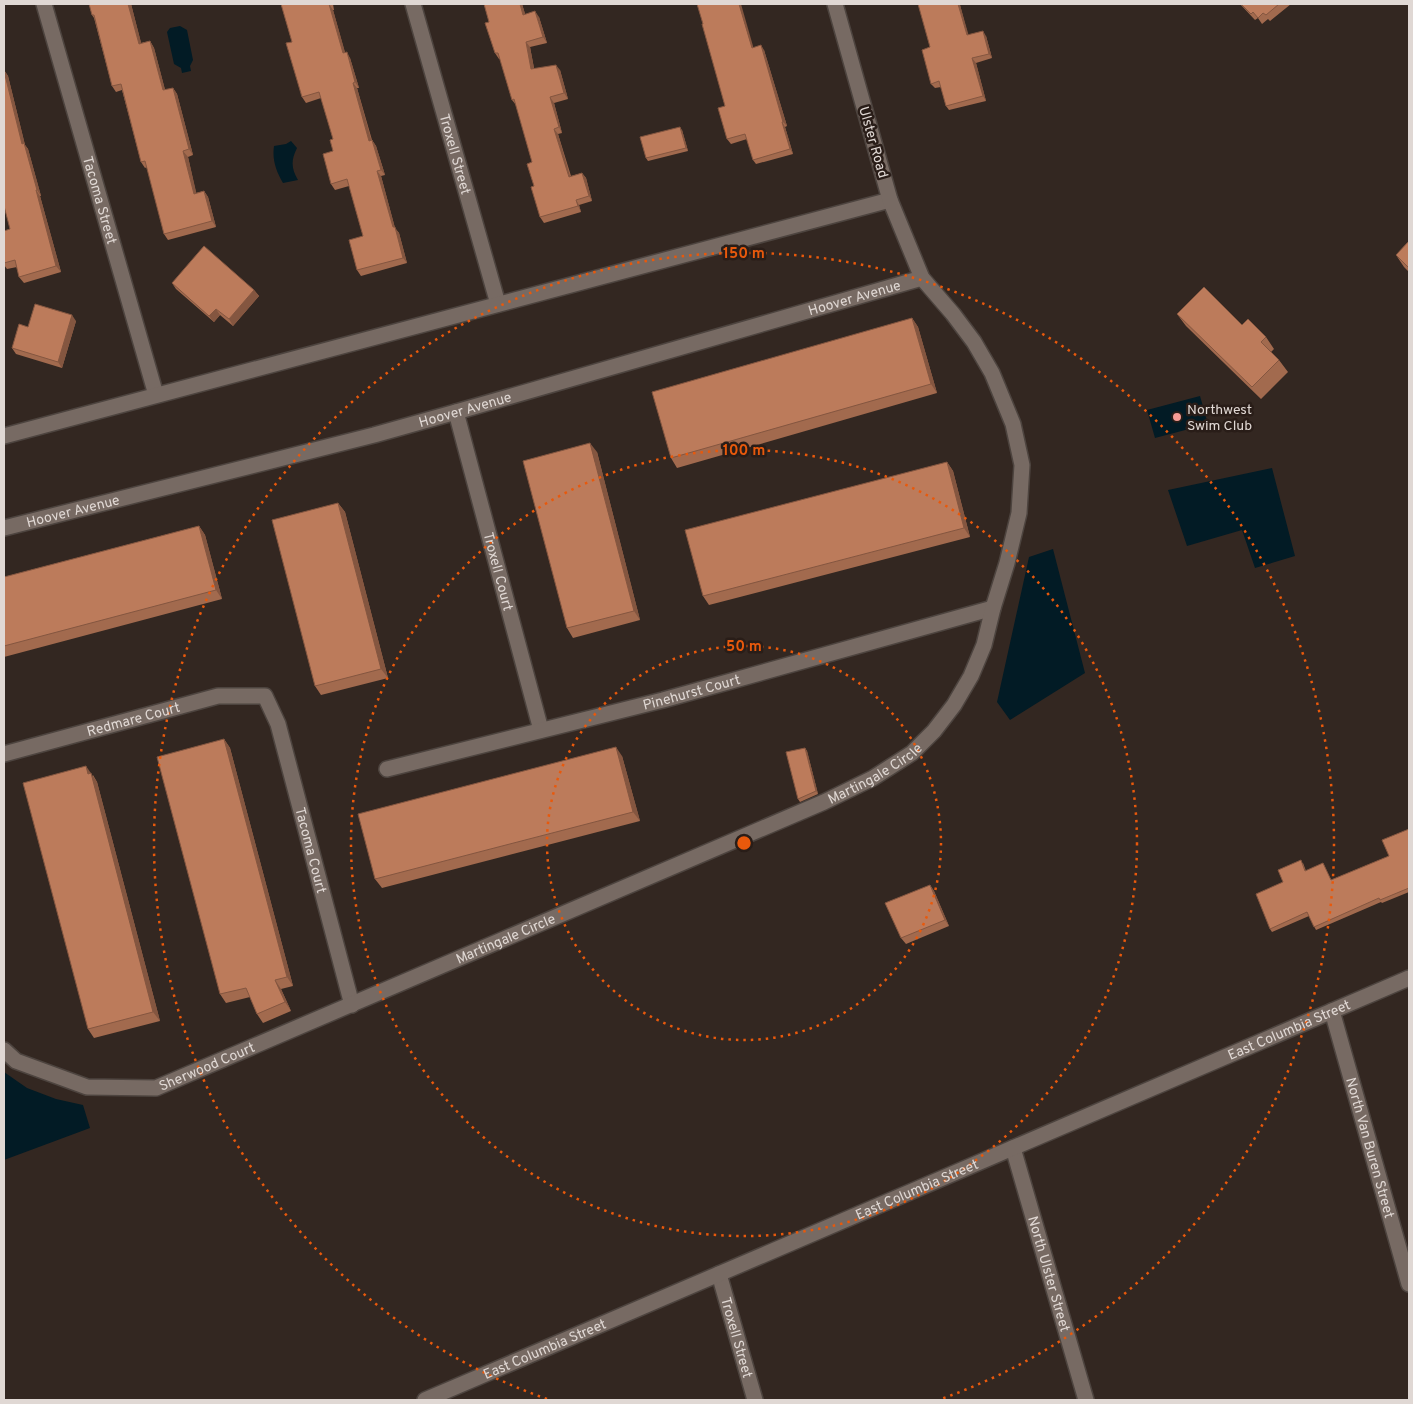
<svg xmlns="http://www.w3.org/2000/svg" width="1413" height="1404" font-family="Overpass,sans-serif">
  <rect width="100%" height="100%" fill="#332721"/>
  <path fill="#021b25" d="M180,26l7,4 6,30 -3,6 1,5 -9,2 -1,-5 -7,-4 -7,-32 3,-4z
    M291,141l6,7c-6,12 -6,20 1,32l-15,3c-7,-12 -11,-23 -9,-37l12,-2z
    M1200,396l8,28 -53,14 -8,-28z
    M1272,468l23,88 -40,12 -13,-38 -55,16 -19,-56z
    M1053,549l32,124 -75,47 -13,-18 32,-145z
    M4,1072l23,16 29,11 27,6 7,23 -86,32z"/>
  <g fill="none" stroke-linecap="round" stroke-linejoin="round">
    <g stroke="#4d443f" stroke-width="18">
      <g id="minor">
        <path id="s1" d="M44,4l112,391"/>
        <path id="s2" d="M413,4l85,300"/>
        <path id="s3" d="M456,412l85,318"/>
        <path d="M4,436l886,-236"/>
        <path id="s4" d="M4,528l370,-93 82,-23 466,-134"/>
        <path id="s5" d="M4,754l214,-58h47l13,28 74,281"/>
        <path id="s6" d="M387,769l276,-69 330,-92"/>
        <path id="s7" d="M1332,1011l77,273"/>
        <path id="s8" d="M4,1050l12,11 71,26 69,1 668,-286 49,-24 39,-25 22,-22 20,-26 17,-29 13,-31 9,-37 14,-45 12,-50 3,-48 -9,-41 -21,-51 -18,-31 -21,-28 -31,-36 -32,-78 -55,-196"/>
        <path id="s9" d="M1013,1148l73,252"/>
        <path id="s10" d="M719,1274l36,126"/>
        <path id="s11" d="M425,1400l984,-422"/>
      </g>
    </g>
    <use href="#minor" stroke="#776a63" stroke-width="15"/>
  </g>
  <path fill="#a26a4e" d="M89,4h42l10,39 9,-2 4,7 11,42 8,-2 4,6 16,61 -5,2 8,36 8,-2 4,6 8,30 -48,13 -4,-6 -17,-67 -2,1 -4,-6 -19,-72 -6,2 -4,-6 -18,-68 -2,-3z
    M281,4h52l1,6h-1l12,43 5,5 9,30h-2l15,52 4,6 9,29 -4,1 14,52 4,5 8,30 -46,13 -4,-6 6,-34 -14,-50 -14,4 -4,-6 2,-33v-12l-12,-41 -15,5 -4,-6 -10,-55z
    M484,4h38l3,10 14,3 8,26 -17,4 4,21 26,2 8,29 -14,4 8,30 -4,1 13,42 11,-3 4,5 6,23 -13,4 2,7 -37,11 -4,-6 -6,-31 -2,-24 -16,-57 -4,-5 -12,-41h-1l-4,-6 -6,-31z
    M1240,4h51l-21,17 -2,-2 -6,5 -4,-6 -3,2z
    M960,5l8,30 18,1 6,22 -16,5 10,38 -37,9 -3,-4 -5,-19 -6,1 -4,-4 -1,-37z
    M703,24l51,24 10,2 23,76 -2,1 8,27 -37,10 -3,-4 -6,-21 -16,5 -4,-5 -2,-33z
    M4,70l4,6 17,69 3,4 13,47h-1l21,76 -37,11 -5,-6 -2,-10 -10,2 -3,-4v-34l6,-2z
    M682,130l6,21 -40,10 -2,-3z
    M1409,241v31l-5,-5 -8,-12z
    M172,283l82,7 5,6 -26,30 -13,-11 -6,7 -38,-33z
    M1177,314l65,11 24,12 8,12 -3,3 8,8 9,12 -27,27 -75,-73z
    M912,318l6,9 19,66 -260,75 -6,-10z
    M76,321l-14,47 -46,-14 -4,-6 16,-21z
    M597,452l43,168 -67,18 -6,-10z
    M947,462l6,9 17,66 -261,68 -6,-9z
    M338,503l7,9 43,166 -67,17 -6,-9z
    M199,526l6,9 17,64 -218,58v-80z
    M224,739l6,9 63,238 -12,3 10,22 -28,12 -6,-9 -7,-17 -24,6 -6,-9z
    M805,748l2,3 11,43 -18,8 -2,-3z
    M622,756l18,65 -258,67 -7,-9z
    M93,775l4,7 63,239 -66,17 -6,-9z
    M1409,829v63l-27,11 -1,-1 -65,28 -7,-14 -37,16 -2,-3 13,-47 20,-19 3,8 17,-8 8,17 58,-24z
    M930,885l4,6 15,35 -43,18 -5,-6z"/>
  <path fill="#845640" d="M128,4h3l12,46 -4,-6z
    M329,4l4,6 14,49 -4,-6z
    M520,4h2l5,16 -4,-5z
    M739,4h2l14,49 -3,-5z
    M958,4h1l1,1 10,35 -3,-5z
    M535,11l4,6 8,26 -4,-6z
    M983,31l3,5 6,22 -3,-4z
    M150,41l4,7 13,49 -4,-7z
    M526,42l4,5 5,27 -4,-5z
    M761,45l3,5 23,76 -4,-4z
    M347,52l3,6 9,30 -4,-6z
    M972,58l4,5 10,38 -3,-5z
    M556,65l4,5 8,29 -4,-6z
    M4,70l4,6 17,69 3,4 13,47 -4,-6 -15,-46z
    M353,83l4,5 16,58 -4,-5z
    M173,88l4,6 16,61 -4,-6z
    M550,97l4,6 8,30 -3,-6z
    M782,122l3,5 8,27 -3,-5z
    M680,127l2,3 6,21 -2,-3z
    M554,129l4,5 14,49 -3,-6z
    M372,140l4,6 9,29 -4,-5z
    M183,151l5,6 10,43 -4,-6z
    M377,171l4,5 14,52 4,5 8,30 -4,-5 -10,-31z
    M582,173l4,5 6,23 -3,-5z
    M36,190l4,6 21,76 -5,-6z
    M204,191l4,6 8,30 -4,-6z
    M576,200l3,5 2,7 -3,-6z
    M254,290l5,6 -26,30 -4,-7z
    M216,309l4,6 -6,7 -5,-6z
    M72,315l4,6 -14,47 -4,-6z
    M912,318l6,9 19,66 -6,-9z
    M590,443l7,9 43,168 -6,-9z
    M947,462l6,9 17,66 -6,-9z
    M338,503l7,9 43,166 -7,-9z
    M199,526l6,9 17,64 -6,-9z
    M224,739l6,9 63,238 -6,-9z
    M616,747l6,9 18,65 -7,-9z
    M805,748l2,3 11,43 -2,-3z
    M86,766l11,16 63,239 -7,-9z
    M930,885l4,6 15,35 -4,-6z
    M275,980l6,9 10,22 -6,-9z"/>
  <path fill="#bc7b5b" stroke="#845640" d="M89,4h39l11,40 11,-3 13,49 10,-2 16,61 -6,2 11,43 10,-3 8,30 -48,13 -19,-73 -4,1 -20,-78 -9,2 -18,-71h-2z
    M281,4h49h-1l14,49 4,-1 8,30 -2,1 16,58 3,-1 9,30 -4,1 16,56h2l8,31 -46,12 -8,-30 14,-4 -16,-57 -16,5 -8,-30 10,-3 -3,-11 3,-1 -14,-47 -17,5 -16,-54 6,-1z
    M484,4h36l3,11 12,-4 8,26 -17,5 5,27 25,-4 8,28 -14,4 9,30 -5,2 15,48 13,-4 7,23 -13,4 2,6 -38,11 -9,-30 3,-1 -7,-22 5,-2 -18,-63 -2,1 -14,-47h-3l-10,-30 4,-1z
    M697,4h42l13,44 9,-3 22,77h-1l8,27 -37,11 -8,-26 -18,5 -9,-31 7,-2 -23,-82h1z
    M918,4h40l9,31 16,-4 6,23 -17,4 11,38 -37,10 -7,-25 -8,3 -9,-34 8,-3z
    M1241,4h38l-13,11 -3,-2 -5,5 -5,-6 -2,2z
    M4,71l18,73 2,-1 13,47h-1l20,76 -37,11 -4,-17 -11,3v-32l6,-2 -6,-23z
    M680,127l6,21 -40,10 -6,-21z
    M1409,241v27l-13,-13z
    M204,246l50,44 -25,29 -13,-10 -7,7 -37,-33z
    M1204,287l38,38 6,-6 18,18 -5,5 18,18 -27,27 -75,-73z
    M35,304l37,11 -14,47 -46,-14 7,-24 9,3z
    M912,318l19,66 -260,74 -19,-66z
    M590,443l44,168 -67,17 -44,-167z
    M947,462l17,66 -261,68 -18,-66z
    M338,503l43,166 -66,17 -43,-166z
    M199,526l17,64 -212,56v-69z
    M224,739l63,238 -12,3 10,22 -28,12 -11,-26 -26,6 -63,-237z
    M616,747l17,65 -258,67 -17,-65z
    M805,748l11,43 -18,8 -12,-47z
    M86,766l2,8 3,-1 62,239 -65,17 -65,-246z
    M1409,829v59l-29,12 -1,-2 -65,29 -7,-15 -37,17 -14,-35 27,-12 -5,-12 23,-10 4,11 18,-8 8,17 58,-24 -7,-16z
    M930,885l15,35 -44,18 -16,-35z"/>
  <g fill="none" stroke="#e8590c" stroke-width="2.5" stroke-dasharray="2.5 5">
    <circle cx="744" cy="843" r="197"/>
    <circle cx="744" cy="843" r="393"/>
    <path d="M547 1399A590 590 0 1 1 941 1399"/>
  </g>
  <circle fill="#f59c95" stroke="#291d18" stroke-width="2" cx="1177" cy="417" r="5"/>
  <g text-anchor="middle" stroke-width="5" stroke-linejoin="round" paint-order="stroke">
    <g font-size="14" fill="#e0d8d4" stroke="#291d18">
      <text transform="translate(874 142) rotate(74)" y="5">Ulster Road</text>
      <text dy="5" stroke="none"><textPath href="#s2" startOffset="156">Troxell Street</textPath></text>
      <text dy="5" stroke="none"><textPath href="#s1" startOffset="204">Tacoma Street</textPath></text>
      <text dy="5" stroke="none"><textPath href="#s4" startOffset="881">Hoover Avenue</textPath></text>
      <text dy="5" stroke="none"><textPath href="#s4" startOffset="476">Hoover Avenue</textPath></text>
      <text dy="5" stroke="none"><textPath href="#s4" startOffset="71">Hoover Avenue</textPath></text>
      <text dy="5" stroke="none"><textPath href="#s3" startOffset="165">Troxell Court</textPath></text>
      <text dy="5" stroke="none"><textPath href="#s6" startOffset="314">Pinehurst Court</textPath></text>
      <text dy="5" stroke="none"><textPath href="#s5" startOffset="134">Redmare Court</textPath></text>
      <text dy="5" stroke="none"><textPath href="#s8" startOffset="946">Martingale Circle</textPath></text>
      <text dy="5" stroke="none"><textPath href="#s5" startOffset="430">Tacoma Court</textPath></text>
      <text dy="5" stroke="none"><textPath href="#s8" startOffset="541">Martingale Circle</textPath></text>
      <text dy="5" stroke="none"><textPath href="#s11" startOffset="940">East Columbia Street</textPath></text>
      <text dy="5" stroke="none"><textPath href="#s8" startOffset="216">Sherwood Court</textPath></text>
      <text dy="5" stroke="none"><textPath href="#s7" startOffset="142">North Van Buren Street</textPath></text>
      <text dy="5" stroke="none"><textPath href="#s11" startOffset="535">East Columbia Street</textPath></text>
      <text dy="5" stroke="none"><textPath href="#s9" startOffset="131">North Ulster Street</textPath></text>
      <text dy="5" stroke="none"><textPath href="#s10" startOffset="66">Troxell Street</textPath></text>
      <text dy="5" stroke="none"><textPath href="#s11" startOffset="130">East Columbia Street</textPath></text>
    </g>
    <g font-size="14" fill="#e0d8d4" stroke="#291d18" text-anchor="start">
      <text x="1187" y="414">Northwest<tspan x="1187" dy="16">Swim Club</tspan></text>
    </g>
  </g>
  <circle cx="744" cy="843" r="8" fill="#e8590c" stroke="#291d18" stroke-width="2.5"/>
  <g font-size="15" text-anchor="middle" font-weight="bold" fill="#e8590c" stroke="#291d18" stroke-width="5" stroke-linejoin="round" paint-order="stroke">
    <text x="744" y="258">150 m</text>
    <text x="744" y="455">100 m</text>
    <text x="744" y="651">50 m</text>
  </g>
  <rect width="1413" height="1404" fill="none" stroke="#e0d8d4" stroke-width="10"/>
</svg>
